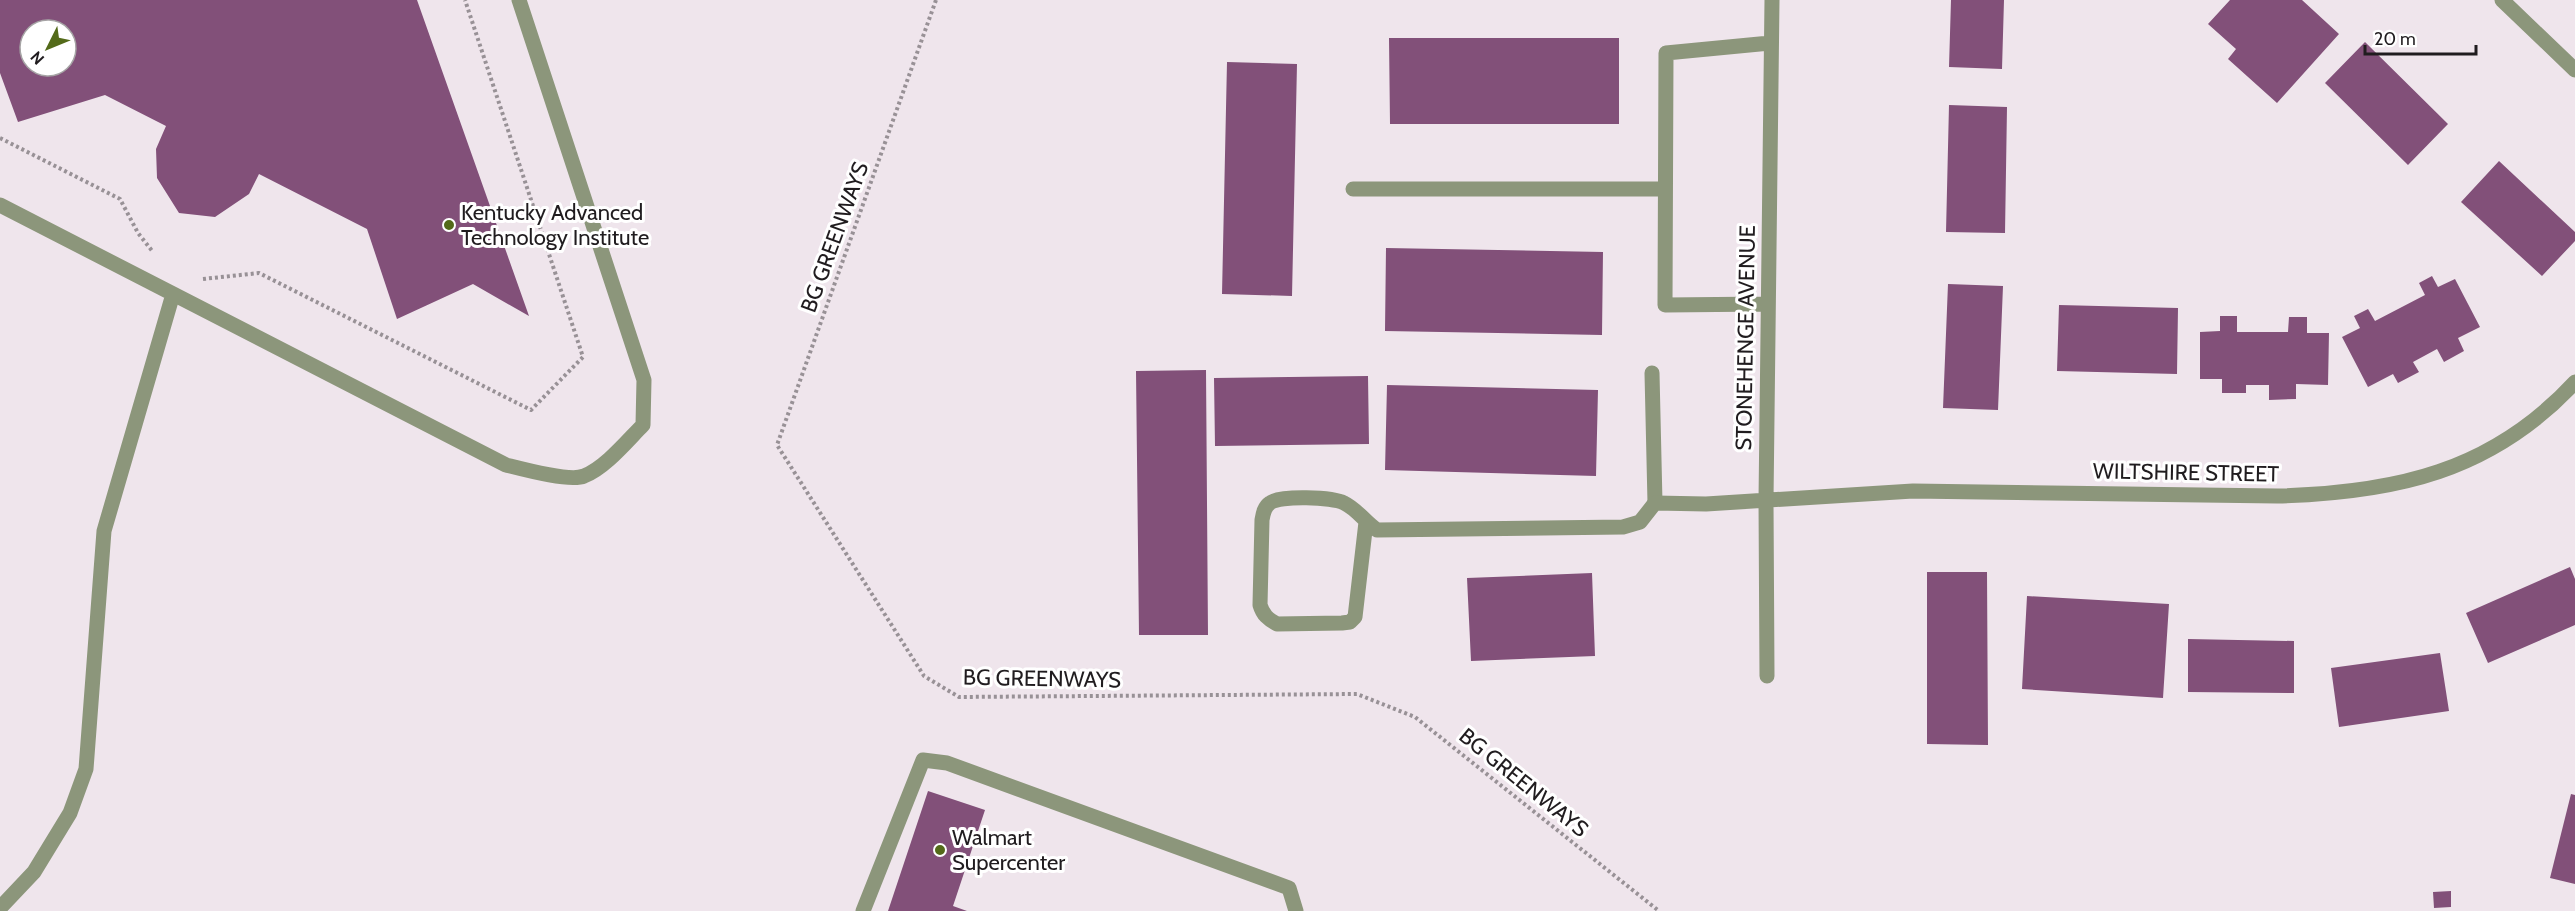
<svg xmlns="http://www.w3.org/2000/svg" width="2575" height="911" font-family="Cabin,sans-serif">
  <rect width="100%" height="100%" fill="#efe5ec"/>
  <path fill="#825079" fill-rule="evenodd" d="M0,0h417l112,316 -56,-32 -76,35 -30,-90 -108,-55 -10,20 -34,23 -36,-4 -22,-35 -1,-29 10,-23 -61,-31 -87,27 -18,-49zM30,30h36v36h-36z
    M1951,0h53l-2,69 -53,-2z
    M2230,0h72l37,34 -62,69 -49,-44 8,-10 -28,-25z
    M1389,38h230v86h-229z
    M2365,42l83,82 -40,41 -83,-82z
    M1227,62l70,2 -5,232 -70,-2z
    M1949,105l58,2 -2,126 -59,-1z
    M2499,161l76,71v9l-33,35 -81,-74z
    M1386,248l217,4 -1,83 -217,-4z
    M2432,276l6,11 17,-8 25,48 -22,11 6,13 -20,11 -7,-13 -24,13 6,10 -21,11 -5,-9 -25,13 -26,-50 18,-9 -6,-12 14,-7 7,12 50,-26 -6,-12z
    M1948,284l55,2 -5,124 -55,-2z
    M2059,305l119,3 -1,66 -120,-3z
    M2220,316h17v16h51l1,-15h18v16h22l-1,52 -32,-1v15l-27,1v-15h-23v8h-24v-14h-22v-47l20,-1z
    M1206,370l2,265h-69l-3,-264z
    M1368,376l1,68 -154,2 -1,-68z
    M1387,385l211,5 -2,86 -211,-6z
    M2570,567l5,12v46l-87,38 -22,-50z
    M1927,572h60l1,173 -61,-1z
    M1592,573l3,83 -124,5 -4,-83z
    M2027,596l142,8 -6,94 -141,-9z
    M2188,639l106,2v52l-106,-1z
    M2440,653l9,58 -110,16 -8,-59z
    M928,791l57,19 -32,96 14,5h-79z
    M2571,794l4,1v89l-25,-6z
    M2451,891v16l-17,1 -1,-16z"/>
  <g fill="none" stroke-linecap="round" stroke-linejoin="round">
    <path stroke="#989196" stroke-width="4" stroke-dasharray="3 3" stroke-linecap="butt" d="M936,0l-159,445 147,231 35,21 398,-3 58,23 244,194
      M0,138l120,61 18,34 15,19
      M203,279l56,-6 272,137 52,-53 -118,-357"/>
    <path stroke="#8c967b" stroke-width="15" d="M0,205l506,260c16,4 64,17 78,11 21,-8 43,-35 59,-51l1,-45 -125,-380
      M1652,373l3,130
      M0,908l34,-36 36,-59 16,-44 18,-238 69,-237
      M863,911l60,-151 24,3 342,125 7,23"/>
    <path stroke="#8c967b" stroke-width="15" d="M2502,0l73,70
      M1353,189h312
      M1768,304l-103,1 1,-252 104,-10
      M1366,522l-11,95 -5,5 -8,1 -65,1c-9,-5 -14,-9 -17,-19l2,-85c1,-6 2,-13 8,-17 9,-8 63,-6 74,0 13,6 21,19 33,27l246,-3 17,-5 15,-19 51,1 207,-13 364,5c117,-3 215,-24 298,-114
      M1767,676l-1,-176 6,-500"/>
  </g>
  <g fill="#536a19" stroke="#fff" stroke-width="2">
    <circle cx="449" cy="225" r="6"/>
    <circle cx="940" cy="850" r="6"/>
  </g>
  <g text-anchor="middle" stroke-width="6" stroke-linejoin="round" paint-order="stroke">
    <g font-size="22" fill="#201c1f" stroke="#fff" text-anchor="start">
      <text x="461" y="220">Kentucky Advanced<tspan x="461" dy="25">Technology Institute</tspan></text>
      <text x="952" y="845">Walmart<tspan x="952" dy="25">Supercenter</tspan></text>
    </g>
    <g font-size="22" fill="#201c1f" stroke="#fff">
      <text transform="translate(834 237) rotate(-70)" y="8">BG GREENWAYS</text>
      <text transform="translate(1745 338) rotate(-89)" y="8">STONEHENGE AVENUE</text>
      <text transform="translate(2186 472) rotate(1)" y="8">WILTSHIRE STREET</text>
      <text transform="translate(1042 678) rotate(1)" y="8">BG GREENWAYS</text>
      <text transform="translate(1524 782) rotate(39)" y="8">BG GREENWAYS</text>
    </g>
  </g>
  <g transform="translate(48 48) rotate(227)"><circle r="28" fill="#ffffff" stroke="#a6a4a5" stroke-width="1.5"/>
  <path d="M0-4.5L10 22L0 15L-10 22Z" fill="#536a19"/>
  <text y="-9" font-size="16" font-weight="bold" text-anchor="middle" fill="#201c1f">N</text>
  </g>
  <path d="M2365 45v9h111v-9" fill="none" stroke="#201c1f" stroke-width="3"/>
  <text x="2374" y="45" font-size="18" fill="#201c1f" stroke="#ffffff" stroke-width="4.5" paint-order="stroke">20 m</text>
</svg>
